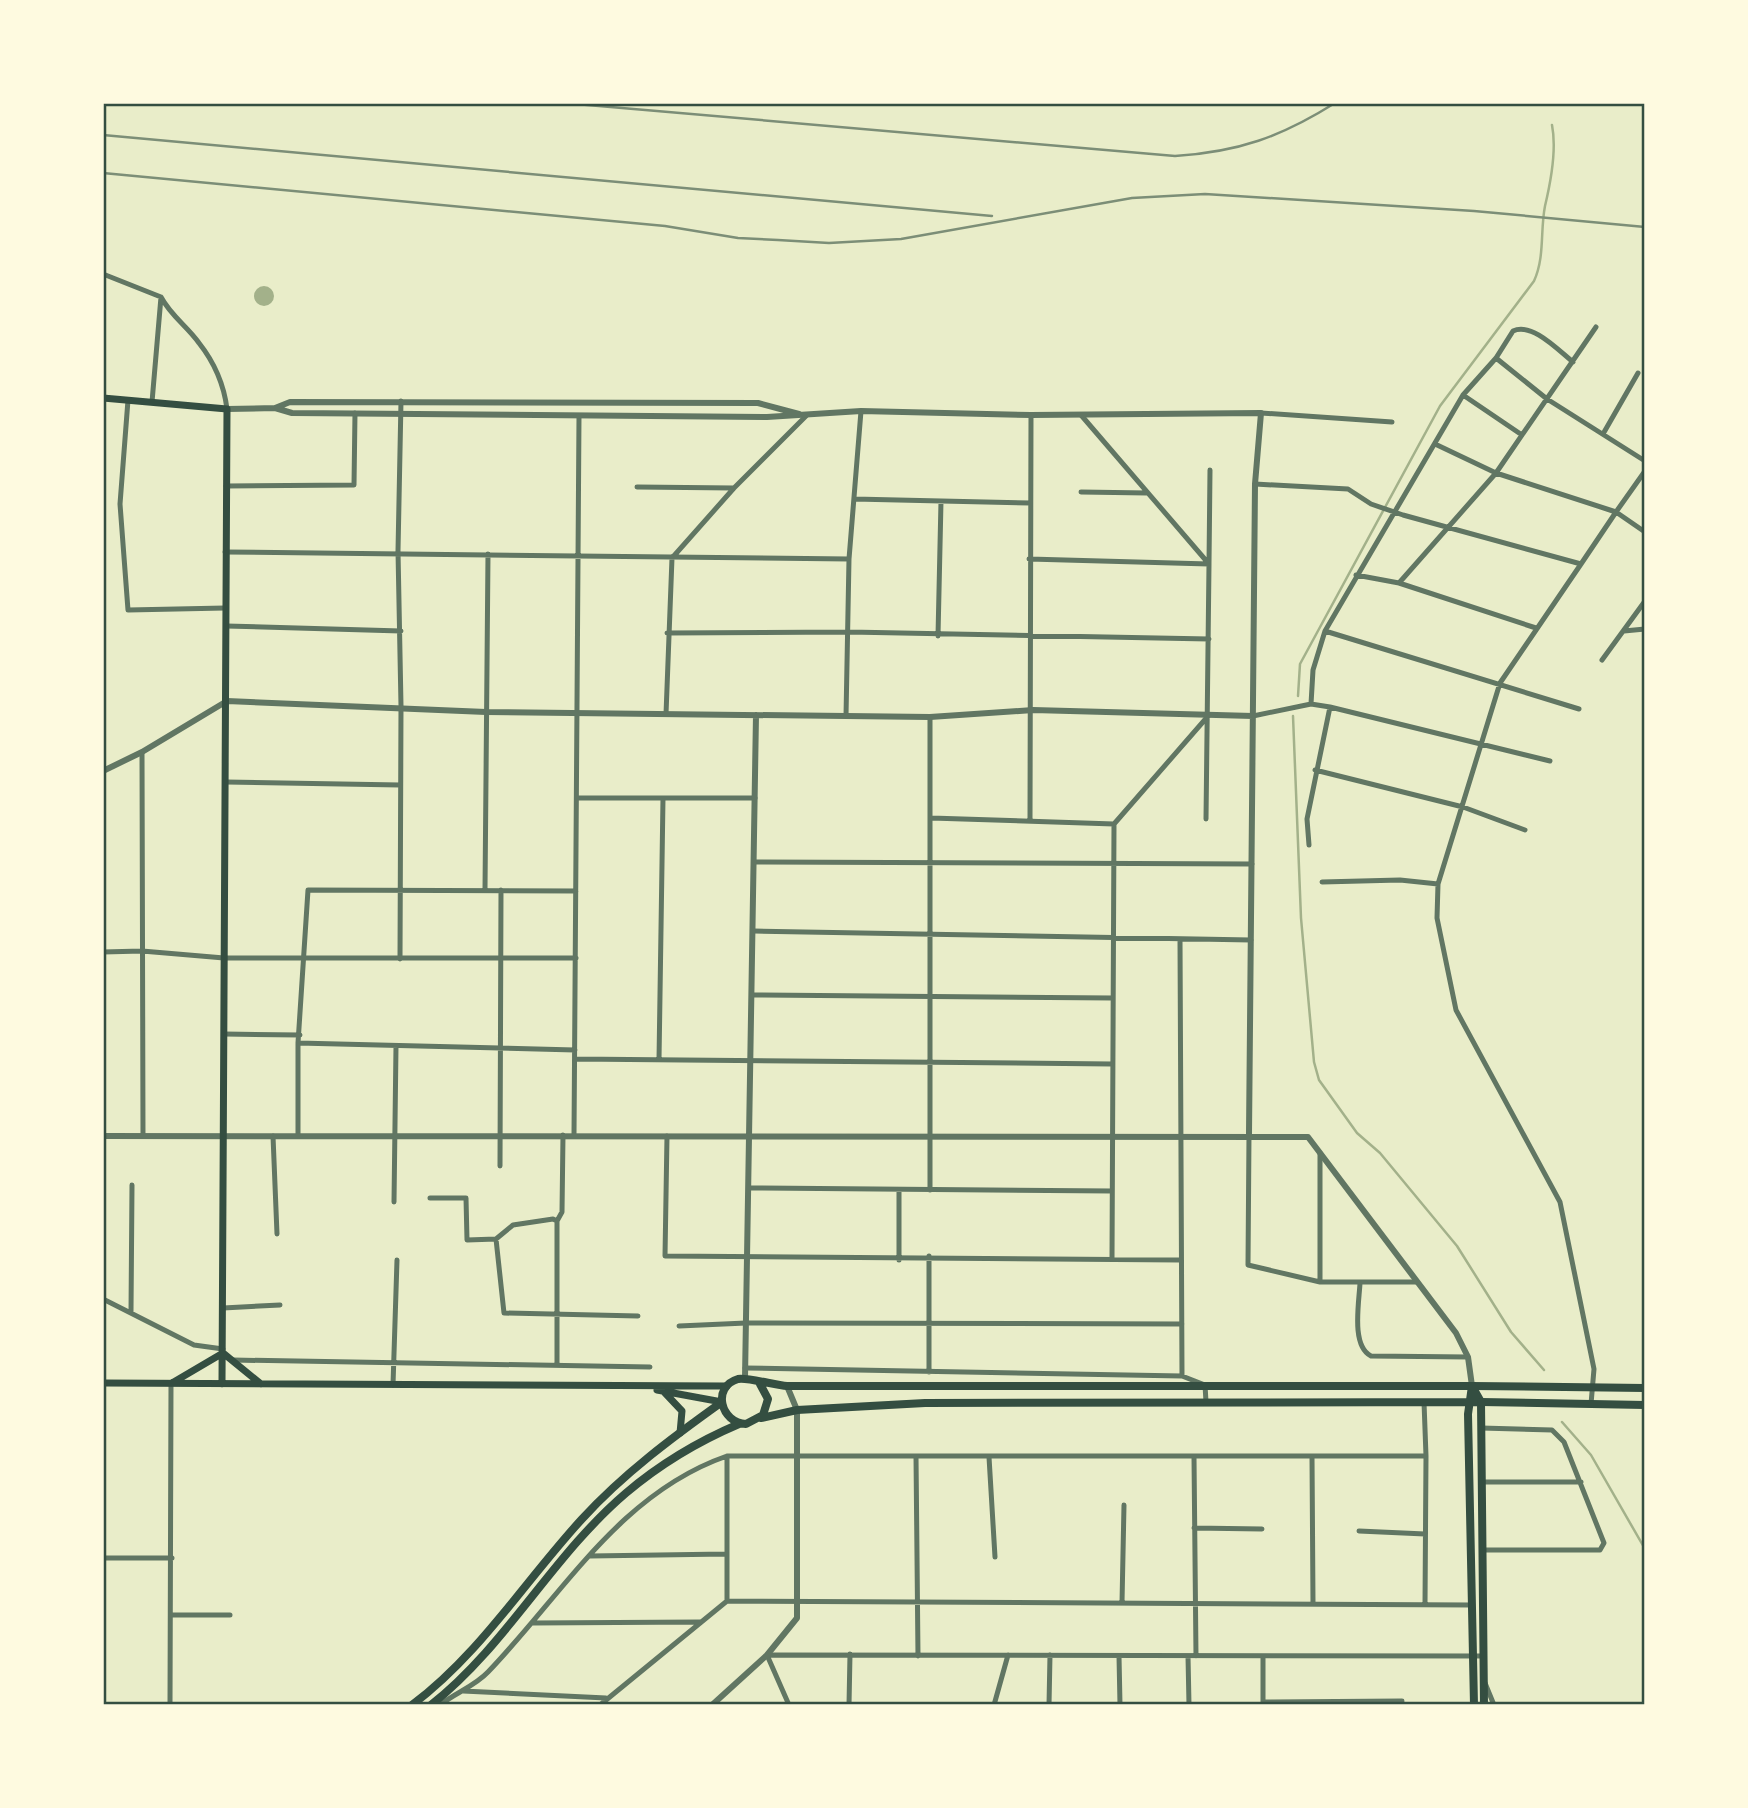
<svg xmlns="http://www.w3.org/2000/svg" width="1748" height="1808" font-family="Quicksand,sans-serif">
  <rect width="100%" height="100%" fill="#e9edc9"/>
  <path fill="#a3b18a" d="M254 296a10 10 0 1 1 20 0a10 10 0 1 1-20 0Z"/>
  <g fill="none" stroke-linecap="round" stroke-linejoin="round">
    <path stroke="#a3b18a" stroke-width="2.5" d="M1298,696l2,-32 140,-258 94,-125c11,-24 6,-50 11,-75 6,-25 12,-56 7,-81
      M1293,716l8,202 13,144 5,18 38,53 23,20 77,93 54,86 33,38
      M1562,1422l29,33 54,94"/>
    <path stroke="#617663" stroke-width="5" d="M103,274l58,23 -9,105
      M161,297c10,19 26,29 38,46 15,19 25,42 28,66
      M1496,358l51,41 98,62
      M1463,395l59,40
      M128,400l-8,104 8,106 97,-2
      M1261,413l131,9
      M1081,415l128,149 -3,255
      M1603,434l35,-61
      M1435,444l61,29 120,39 -35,52
      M1645,471l-29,41 29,20
      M1255,484l93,5 23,15 32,11 178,49 -81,119 -62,201 -1,34 19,92 104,192 34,167 -3,35
      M226,486l128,-1 1,-72
      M637,487l97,1
      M1081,492l66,1
      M854,499l176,4
      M225,552l624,7
      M1029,559l180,5 1,-94
      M1356,575l43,8 137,45
      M1399,583l97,-110 100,-146
      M226,626l175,5
      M1325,631l254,78
      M1624,631l21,-2
      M667,633l182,-1 360,7
      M938,636l3,-135
      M1602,660l43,-59
      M1330,707l220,54
      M666,714l6,-156 62,-70 72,-72
      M846,716l3,-157 12,-148
      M1253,716l58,-12
      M142,752l1,384
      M1315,770l148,37 62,23
      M226,782l174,3
      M577,798h178
      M931,818l183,6
      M1030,819l1,-404
      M1309,845l-2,-26 23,-112 -19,-3 2,-34 12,-39 138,-236 33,-37 17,-27c19,-9 45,19 60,31
      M754,862l498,2
      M1322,882l78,-2 38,4
      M485,890l3,-336
      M754,931l497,9
      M103,952l39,-1 82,7h352
      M400,959l1,-253 -3,-155 3,-150
      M753,995l360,3
      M224,1034l76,1
      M298,1043l277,7
      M575,1059l537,5
      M659,1060l4,-262
      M1249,1134l-1,131 72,17h96
      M273,1136l4,98
      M298,1136v-93l10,-153 268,1
      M574,1136l5,-720
      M667,1136l-2,120 515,4
      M1320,1153v129
      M500,1166l1,-276
      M749,1188l363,3
      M899,1190v70
      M930,1190v-473
      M430,1198h36l1,42 29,-1 17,-14 40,-6 4,2
      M394,1202l2,-156
      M496,1239l8,74 134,3
      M1112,1259l2,-435 95,-109
      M1360,1283c-1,20 -9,63 11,73l97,1
      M103,1299l91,46 29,4
      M223,1308l57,-3
      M131,1312l1,-127
      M679,1326l67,-3 436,1
      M233,1360l417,7
      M557,1365v-144l5,-9 1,-77
      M745,1368l437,8 -2,-437
      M929,1372v-116
      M1182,1376l23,9 1,17
      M393,1385l4,-125
      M1481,1428l71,2 12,12 40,101 -4,7h-117
      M727,1456v145
      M916,1456l2,200
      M989,1457l6,100
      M1194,1457l2,199
      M1312,1457l1,147
      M1481,1482h100
      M1194,1528l68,1
      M1359,1531l66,3
      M590,1556l136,-2
      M103,1558h69
      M1122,1603l2,-98
      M1425,1605l1,-149
      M172,1615h58
      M533,1623l167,-1
      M1119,1656l1,49
      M1188,1656l1,49
      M1485,1683l9,22
      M463,1691l143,7
      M1263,1702l139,-1 -1,4
      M170,1705l1,-322
      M440,1705c15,-12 35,-19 48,-33 75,-78 132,-179 239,-216h699l-2,-54
      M600,1705l127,-104 745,4
      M789,1705l-22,-50 716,1
      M849,1705l1,-51
      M994,1705l14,-50
      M1049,1705l1,-50
      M1263,1705v-49"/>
    <path stroke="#617663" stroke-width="6" d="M275,408l15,-6 468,1 41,11
      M227,409l48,-1 17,5 475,4 94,-6 170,4 230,-2 -6,71 -6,650
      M103,771l39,-19 85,-51 259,11 444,5 103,-7 220,6
      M103,1136l1205,1 148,196 12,24 4,29
      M745,1378l11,-663
      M712,1705l55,-50 30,-37v-208l-10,-24"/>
    <path stroke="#344e41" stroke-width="7" d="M103,398l124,11 -5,975
      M103,1383l624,3
      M172,1383l51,-30 38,31
      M657,1390l65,12
      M665,1393l17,18 -2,22"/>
    <path stroke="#344e41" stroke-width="8" d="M760,1384l8,15 -5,16 -17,9c-25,-1 -35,-37 -8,-45 8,-2 37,6 49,7h685
      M761,1418l36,-8 128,-7 556,-1
      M412,1705c68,-51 113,-124 170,-186 41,-45 91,-82 140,-117
      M431,1705c76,-60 121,-149 195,-212 33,-28 73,-52 113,-69
      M1474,1705l-6,-291 4,-28 9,16 3,303"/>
    <path stroke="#344e41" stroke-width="8" d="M1472,1386l173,2
      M1481,1402l164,3"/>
    <path stroke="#7c8e77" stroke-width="2.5" d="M564,103l611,53c63,-4 106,-19 160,-53
      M103,135l889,81
      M103,173l562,53 73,12 40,2 51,3 72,-4 231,-41 73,-4 269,17 171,16"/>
  </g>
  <rect width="1748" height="1808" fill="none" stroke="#fefae0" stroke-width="210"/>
  <rect x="105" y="105" width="1538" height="1598" fill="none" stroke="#344e41" stroke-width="2.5"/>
</svg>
